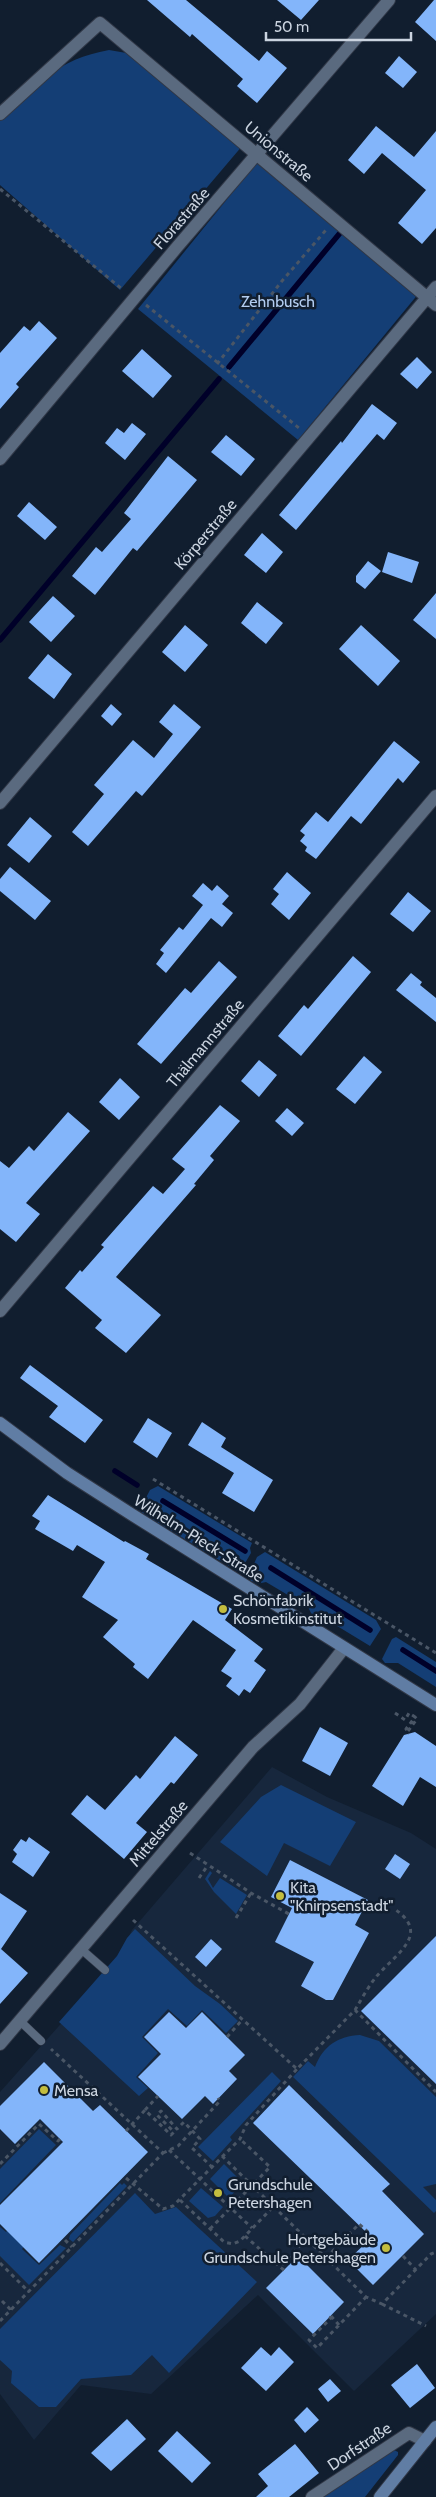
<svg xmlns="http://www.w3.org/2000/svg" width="436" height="2497" font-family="Cabin,sans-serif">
  <rect width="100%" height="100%" fill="#111e2f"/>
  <path fill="#17273d" d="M272,1767l55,30 84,36 25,16v465l-82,77 -96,-96 -107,99 -70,-9 -47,55 -34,-46v-302l117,-131 15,-31z"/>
  <path fill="#143e75" d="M109,50l29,5 105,90 -123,145 -120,-105v-65c34,-35 58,-61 109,-70z
    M258,161l161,132 -121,147 -160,-131z
    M158,1486l94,57 -2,5 1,5 -10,17 -4,1 -98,-60 11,-21z
    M265,1552l111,68 5,9 -11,17 -46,-28 -10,1 -6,-12 -42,-25 -9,2 -7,-4 -1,-5 8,-18z
    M396,1637l40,25v25l-38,-24h-13l-3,-4 10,-20z
    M281,1785l75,37 -26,44 -46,-23 -17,33 -47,-34 41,-45z
    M210,1871l2,2 -4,6 5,9 7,-10 27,17 -11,19 -22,-22 -9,-13z
    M135,1929l60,57 25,18 18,17 -12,12 -24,-23 -15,16 -19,-17 -26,28 16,16 -22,24 12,11 -9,8 -80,-74 58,-66 10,-18z
    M360,2035l19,6 57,56v87l-13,3 13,13v11l-2,2 -141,-136 15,-16 7,6c8,-21 23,-31 45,-32z
    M272,2072l9,9 -51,56 2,3 -19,21 -15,-14z
    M39,2129l17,16 -56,58v-34z
    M224,2164l19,19 -14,15 -19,-19z
    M120,2183l2,2 2,-2 3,3 -54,56 -4,-3 1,-4z
    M201,2188l22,19 -8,9 -7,2 -19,-17z
    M135,2193l20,21 21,-7 81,75 -88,91 -17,-18 -21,20 -50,4 -25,28h-17l-28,-24 1,-12 -12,-11v-31z
    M11,2226l17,16 -6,7 17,16 21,-20 6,3 -37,37 -29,-29v-29l6,5z
    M394,2450l4,2v3l-33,42h-42z"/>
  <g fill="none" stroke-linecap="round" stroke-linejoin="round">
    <path stroke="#000029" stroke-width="5.5" d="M229,367l111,-134
      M0,640l219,-261
      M115,1471l22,14
      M163,1501l82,50
      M271,1568l99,62
      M403,1650l33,21"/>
  </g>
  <path fill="#83b5fa" d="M147,0h39l73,61 8,-10 20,17 -30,35 -20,-17 6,-7 -51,-45 -2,3z
    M277,0h42l-18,20z
    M434,0h2v41l-21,-19z
    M399,56l18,16 -14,16 -18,-15z
    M376,126l38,31 22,-26v97l-14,16 -24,-21 28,-33 -44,-37 -18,21 -16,-14z
    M39,321l18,17 -41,46 3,3 -19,22v-56l24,-27 6,5z
    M142,349l30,27 -19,22 -31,-27z
    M417,357l15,15 -15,17 -17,-15z
    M372,404l25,19 -13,17 -7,-6 -81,96 -17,-15 62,-74 1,2z
    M132,423l14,11 -21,26 -20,-17 12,-15 7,5z
    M226,435l29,24 -14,17 -30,-24z
    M168,456l29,24 -60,71 -4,-3 -38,47 -23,-19 24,-29 6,5 29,-33 -7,-6z
    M29,502l28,25 -12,13 -28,-24z
    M262,533l21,19 -17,21 -22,-18z
    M388,552l31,10 -7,21 -30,-11z
    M368,561l13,10 -16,18 -9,-7v-6z
    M436,593v46l-23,-19z
    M53,596l22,20 -24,26 -22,-20z
    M257,602l26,21 -17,21 -25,-21z
    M185,625l23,20 -23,27 -23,-20z
    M361,625l39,36 -22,25 -39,-37z
    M48,654l24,20 -18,25 -26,-21z
    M111,704l11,10 -10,12 -11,-10z
    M174,704l27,23 -59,69 -6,-5 -48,55 -16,-14 32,-38 -10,-9 39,-45 21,18 19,-24 -14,-12z
    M394,741l26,21 -17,21 -5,-5 -37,46 -10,-8 -35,43 -11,-8 2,-4 -7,-6 5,-6 -5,-4 16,-19 12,10z
    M30,817l22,19 -23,27 -22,-18z
    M10,867l41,34 -16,19 -35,-29v-12z
    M287,872l24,21 -22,27 -18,-16 8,-10 -6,-5z
    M203,883l9,8 5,-6 12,11 -7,8 11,9 -11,14 -11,-9 -45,55 -10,-9 8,-11 -4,-3 19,-23 4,3 20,-25 -11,-9z
    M408,892l23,19 -18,21 -23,-18z
    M353,956l18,16 -70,84 -23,-20 26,-31 4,4z
    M219,961l18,16 -76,87 -24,-20 48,-56 6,5z
    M411,973l11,9 -2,3 16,13v24l-40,-32z
    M364,1056l18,16 -27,32 -19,-15z
    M259,1060l18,15 -18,22 -18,-16z
    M120,1078l20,19 -21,23 -20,-18z
    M220,1105l20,16 -30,35 4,4 -20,24 2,1 -80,92 45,38 -35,38 -31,-25 7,-8 -37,-32 15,-18 2,2 22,-25 -3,-2 52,-59 10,8 22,-25 -13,-10z
    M287,1108l17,15 -12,13 -17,-15z
    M68,1112l22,19 -64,72 14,11 -24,28 -16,-13v-68l9,7 20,-22 5,5z
    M30,1365l73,55 -18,23 -36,-26 9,-11 -38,-28z
    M148,1418l24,15 -15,25 -24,-16z
    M202,1422l24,16 -5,9 52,33 -19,32 -32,-19 12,-20 -46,-28z
    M48,1495l76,47 1,-1 24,13 -3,5 86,50 -7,11 38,29 -9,12 12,9 -16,23 -6,-4 -5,7 -13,-10 6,-8 -11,-7 15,-21 -43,-30 -45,59 -15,-12 2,-3 -32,-27 15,-17 -36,-23 23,-35 -28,-17 -4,6 -38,-22 5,-8 -8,-5z
    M320,1727l28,16 -18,33 -28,-15z
    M415,1732l21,14v41l-16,-10 -17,29 -31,-20 32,-51z
    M175,1736l23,19 -24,29 -3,-2 -35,41 11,9 -23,27 -53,-45 16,-19 18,15 31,-35 4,4z
    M29,1837l21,15 -17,25 -21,-15 5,-8 -4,-4 8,-11 5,3z
    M395,1854l15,10 -10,15 -15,-10z
    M290,1860l78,40 -13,25 14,8 -36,67h-7l-25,-14 13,-24 -39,-20 17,-34 -21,-11z
    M0,1893l27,18 -26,38 27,24 -28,31z
    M436,1936v148l-75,-73z
    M211,1939l11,10 -16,18 -11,-10z
    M169,2012l17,16 16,-16 43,43 -16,16 8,8 -24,25 -8,-8 -23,23 -44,-42 23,-23 -17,-17z
    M44,2062l49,49 7,-6 48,47 -109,111 -39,-39v-19l63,-63 -23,-23 -25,25 -15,-15v-23z
    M289,2085l101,99 -8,7 42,43 -51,51 -25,-25 20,-19 -4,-5 3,-3 -114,-110z
    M298,2256l46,46 -31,32 -47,-46z
    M261,2347l10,9 8,-9 15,15 -28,29 -25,-23z
    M417,2364l18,24 -25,20 -19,-23z
    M330,2379l11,12 -13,11 -10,-13z
    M307,2407l12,13 -14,13 -11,-13z
    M127,2419l19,20 -35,32 -20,-18z
    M177,2431l34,32 -19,20 -34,-32z
    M295,2444l24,29 -30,24h-33l12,-11 -10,-12z"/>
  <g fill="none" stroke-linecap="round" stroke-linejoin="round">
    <g stroke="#313847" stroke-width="9">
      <path id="lane" d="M81,1949l24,21
        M20,2021l21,20"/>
    </g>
    <g stroke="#313847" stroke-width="14">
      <path id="street" d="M0,114l100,-91 336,282
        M0,459l177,-212 212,-247
        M0,803l436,-516
        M0,1311l436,-515
        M0,2044l253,-297 47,-43 44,-56
        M312,2497l97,-64 16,8"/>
    </g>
    <g stroke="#313847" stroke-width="14">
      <path id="secondary" d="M0,1423l67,50 64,41 305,191
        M380,2497l56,-70"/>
    </g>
    <path stroke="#4a5666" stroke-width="3" stroke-dasharray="4 4" stroke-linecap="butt" d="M0,189l122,100
      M146,305l153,123
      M217,364l65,-83 44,-51
      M153,1479l283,174
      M395,1713l10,7 4,-7 6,4 -9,12 3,5
      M408,1731l9,-12 -2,-2
      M190,1853l61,40 38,21
      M199,1878l9,-13
      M236,1918l15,-25
      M133,1920l164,149 58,-59 81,82
      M355,2010c6,-10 13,-23 21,-33 19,-23 57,-43 17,-69
      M227,2037l16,-18
      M145,2110l13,-14
      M126,2131l19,-21 26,25 3,-3 -17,-17 4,-4 16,18 7,-7 16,17 -8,9 20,19
      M169,2150l83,78
      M163,2153l15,-7 42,-45 -2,-3
      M222,2156l144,141 16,7 49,-50 5,-2
      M0,2164l39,-40 19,17 2,-2
      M126,2178l37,31 10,-3 67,-67 6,-14 51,-56
      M180,2200l44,42 9,2 7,-3 33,-34
      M210,2229l60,-62 -30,-28
      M245,2236l35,31
      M65,2240l7,7
      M403,2256l13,14
      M326,2258l33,-34 9,8
      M0,2263l29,29
      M284,2270l-4,-3 26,-28
      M2,2301l9,9
      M382,2304l44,22
      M331,2316l8,9
      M329,2317l2,1 -22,22 8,8 49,-51
      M0,2321l163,-168 -112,-104"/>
    <use href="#lane" stroke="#5a6a7f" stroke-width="8"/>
    <use href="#street" stroke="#5a6a7f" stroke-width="12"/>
    <use href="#secondary" stroke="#607da4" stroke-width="12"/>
  </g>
  <g fill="#c3bd3f" stroke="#111e2f" stroke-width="2">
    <circle cx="223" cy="1609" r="5"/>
    <circle cx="280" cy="1896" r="5"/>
    <circle cx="44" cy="2090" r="5"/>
    <circle cx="218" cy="2193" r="5"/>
    <circle cx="386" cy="2248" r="5"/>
  </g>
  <g text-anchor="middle" stroke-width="5" stroke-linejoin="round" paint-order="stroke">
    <g font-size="16" fill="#cbd4e0" stroke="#111e2f">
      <text transform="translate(279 151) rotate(40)" y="6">Unionstraße</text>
      <text transform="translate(181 218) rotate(-49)" y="6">Florastraße</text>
      <text transform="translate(205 534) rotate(-50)" y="6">Körperstraße</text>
      <text transform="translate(205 1043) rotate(-50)" y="6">Thälmannstraße</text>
      <text transform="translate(199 1538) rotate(32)" y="6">Wilhelm-Pieck-Straße</text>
      <text transform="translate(158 1833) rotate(-50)" y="6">Mittelstraße</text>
      <text transform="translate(359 2446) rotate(-34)" y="6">Dorfstraße</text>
    </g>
    <g font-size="16" fill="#b4cef2" stroke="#111e2f">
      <text x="278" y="307">Zehnbusch</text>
    </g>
    <g font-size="16" fill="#cbd4e0" stroke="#111e2f" text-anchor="start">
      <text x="233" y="1606">Schönfabrik<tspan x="233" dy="18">Kosmetikinstitut</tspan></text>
      <text x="290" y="1893">Kita<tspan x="290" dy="18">"Knirpsenstadt"</tspan></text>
      <text x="54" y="2096">Mensa</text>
      <text x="228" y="2190">Grundschule<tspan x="228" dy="18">Petershagen</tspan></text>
      <text x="376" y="2245" text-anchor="end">Hortgebäude<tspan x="376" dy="18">Grundschule Petershagen</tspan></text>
    </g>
  </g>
  <path d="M266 32v8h145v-8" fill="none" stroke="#cbd4e0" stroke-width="2.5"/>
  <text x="274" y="32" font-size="15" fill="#cbd4e0" stroke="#111e2f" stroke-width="4" paint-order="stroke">50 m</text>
</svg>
